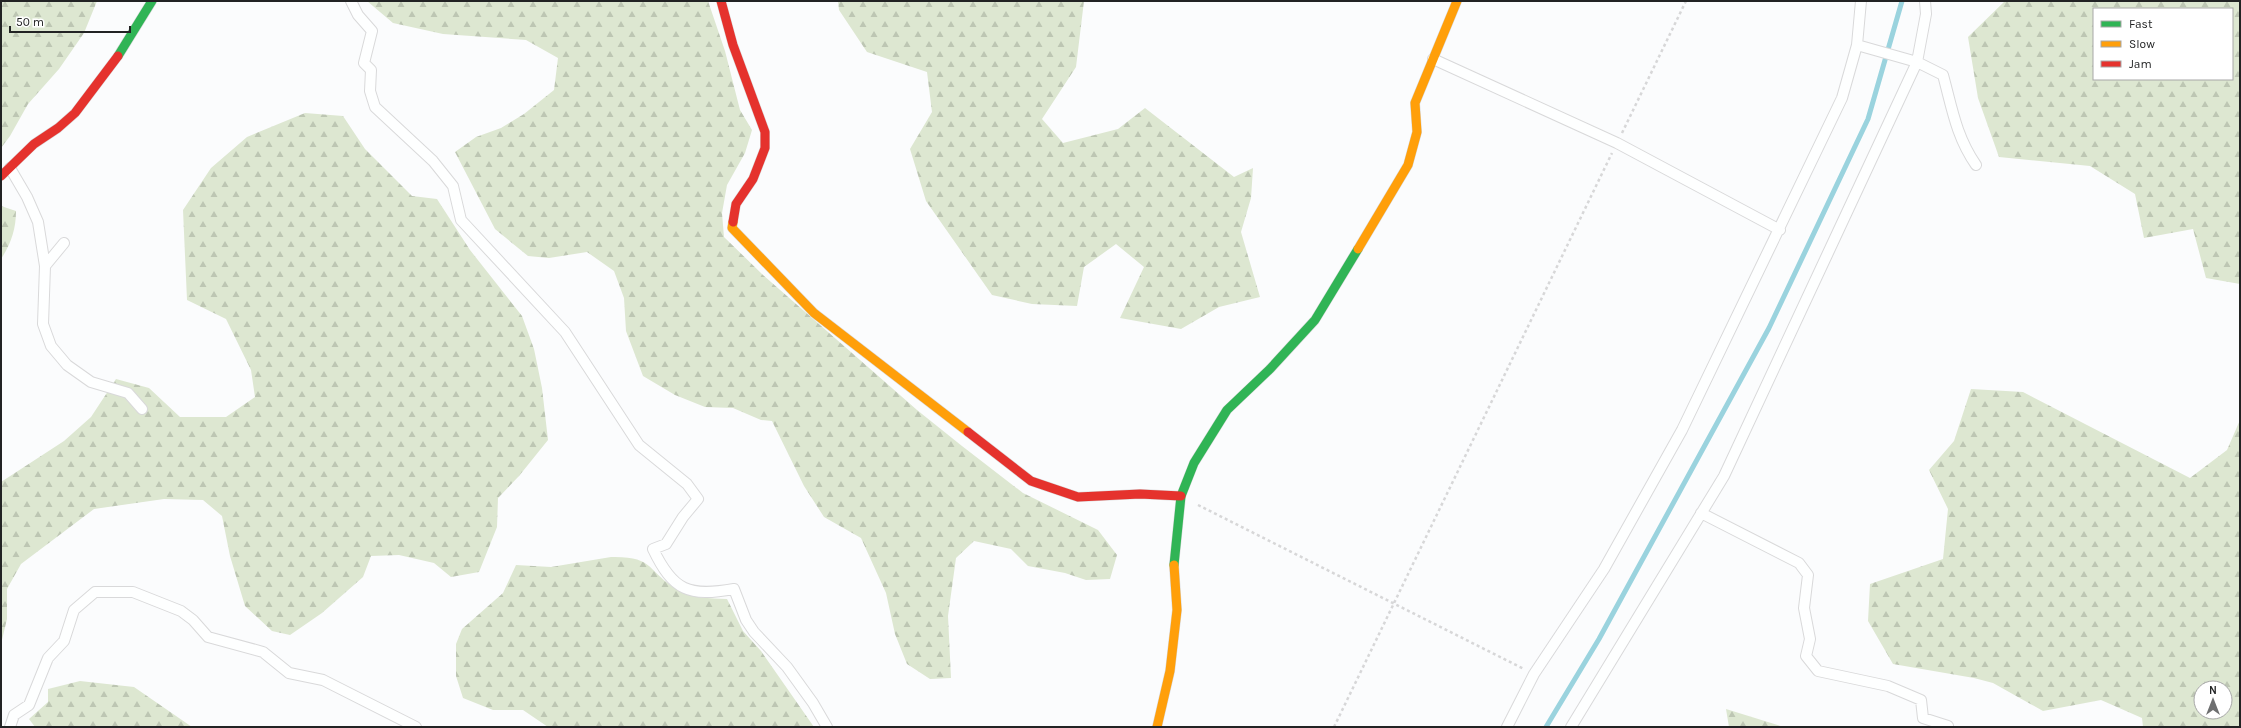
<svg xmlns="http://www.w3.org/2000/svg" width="2241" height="728" font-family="Karla,sans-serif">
  <defs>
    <pattern id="forest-firs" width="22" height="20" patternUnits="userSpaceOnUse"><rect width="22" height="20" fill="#dde7d1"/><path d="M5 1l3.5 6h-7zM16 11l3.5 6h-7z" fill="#bdc6b3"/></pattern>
  </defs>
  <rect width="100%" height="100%" fill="#fbfcfd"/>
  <path fill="url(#forest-firs)" fill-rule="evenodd" d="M1,1h96l-13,32 -25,36 -31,35 -18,32 -9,12z
    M367,1h341l17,50 15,59 12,20 -7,23 -18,32 -5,28 2,24 39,38 154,135 45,36 61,47 75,37 19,25 -7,24 -24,1 -21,-7 -37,-7 -17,-17 -37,-8 -18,17 -8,58 3,62 -21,1 -23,-15 -12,-30 -9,-41 -25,-55 -37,-21 -20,-31 -32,-65 -11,-1 -28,-12 -28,-1 -30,-12 -32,-19 -17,-45 -2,-33 -10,-27 -27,-19 -38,6 -21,-2 -33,-27 -40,-77 21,-15 25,-9 23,-14 30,-24 4,-32 -32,-18 -83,-6 -50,-11z
    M838,1h246l-8,66 -34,52 21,24 55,-14 27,-21 89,69 19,-9 -2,30 -10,34 19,65 -41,10 -38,22 -61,-11 24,-51 -28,-23 -32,23 -7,39 -45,-2 -40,-9 -66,-94 -16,-52 22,-37 -5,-40 -60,-20 -28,-42z
    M2005,1h235v283l-34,-6 -13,-49 -49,9 -9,-44 -45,-28 -91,-9 -21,-59 -10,-61zM2094,9h138v70h-138z
    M305,113l38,3 22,33 47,47 25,3 33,51 52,66 12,33 8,39 6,52 -29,36 -21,22 -1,29 -18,45 -28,5 -17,-14 -35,-8 -28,1 -8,21 -41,36 -32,22 -18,-4 -27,-25 -15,-50 -8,-40 -19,-16 -39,-1 -70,10 -73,55 -14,25v30l-6,25v-162l63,-41 27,-24 25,-38 33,9 31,29h46l29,-20 -4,-27 -25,-51 -39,-19 -4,-90 28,-42 36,-31z
    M1,206l15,5c0,18 -5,33 -15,48z
    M1971,389l52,3 167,86 37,-28 13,-30v307h-97l-1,-9 -41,-18 -58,11 -50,-28 -19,-5 -81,-14 -25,-43 2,-37 73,-25 5,-50 -19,-39 25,-29zM2201,688h24v24h-24z
    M611,557c44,-1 35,14 67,33 14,9 32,8 49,9l16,32 18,20 53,76h-266l-25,-17h-30l-30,-12 -7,-22v-32l6,-15 41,-36 13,-28 35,2z
    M80,681l54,6 58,40h-157l-6,-8 19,-17v-13z
    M1726,709l58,18h-55z"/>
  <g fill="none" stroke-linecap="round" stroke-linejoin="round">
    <path stroke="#9ad3de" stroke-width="5" d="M1546,727l53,-88 170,-311 99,-209 34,-118"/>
    <g stroke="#d9d9da" stroke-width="12">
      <path id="lane" d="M351,1l7,14 14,16 -8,32 7,7 -1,21 5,16 58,54 20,25 8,34 104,112 74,113 48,39 11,15 -15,18 -17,27 -13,5c20,42 36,48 81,40l12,31 8,12 33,35 26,36 14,24
        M1857,45l60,17 26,13c9,33 13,61 33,90
        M1433,59l184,84 163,87
        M10,168l17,29 11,25 7,44 -2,58 8,22 16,19 24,17 37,11 14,16
        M45,266l19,-23
        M1701,513l98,50 9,12 -4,33 6,31 -4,17 12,15 70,15 33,14 2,18 25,8
        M10,727l4,-12 15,-10 19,-47 16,-17 10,-31 21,-18h38l48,19 12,9 15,17 55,15 26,21 34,7 93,47
        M1507,727l27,-53 70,-105 78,-139 160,-332 15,-53 4,-44
        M1571,727l153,-251 193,-414 9,-48 -1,-13"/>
    </g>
    <g stroke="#d9d9da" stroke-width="10">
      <path id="fast" d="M118,56l34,-55
        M1174,565l7,-69 13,-33 33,-53 43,-41 45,-49 43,-71"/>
    </g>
    <g stroke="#d9d9da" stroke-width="10">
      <path id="slow" d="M733,222l-1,6 82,85 154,119
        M1358,249l50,-84 9,-33 -2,-29 42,-102
        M1157,727l13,-56 7,-61 -3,-45"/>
    </g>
    <g stroke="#d9d9da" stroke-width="10">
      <path id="jam" d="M721,1l12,44 32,87v16l-12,31 -17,25 -3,18
        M1,176l33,-32 24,-16 17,-15 43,-57
        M968,432l63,49 47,16 62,-3 41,2"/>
    </g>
    <path stroke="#d7d7d8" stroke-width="2.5" stroke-dasharray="3 3" stroke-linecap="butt" d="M1622,133l64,-132
      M1198,505l326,164
      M1334,727l278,-574"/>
    <use href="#lane" stroke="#feffff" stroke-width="10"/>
    <use href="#fast" stroke="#30b455" stroke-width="9"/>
    <use href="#slow" stroke="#ff9f0a" stroke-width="9"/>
    <use href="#jam" stroke="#e5322d" stroke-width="9"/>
  </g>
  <rect width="2241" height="728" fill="none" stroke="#222324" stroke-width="4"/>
  <rect x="2093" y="8" width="140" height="72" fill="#ffffff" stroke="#a7a7a7"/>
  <rect x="2101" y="21" width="20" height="6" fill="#30b455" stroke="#a7a7a7"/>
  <text x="2129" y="28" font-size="12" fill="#222324">Fast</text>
  <rect x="2101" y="41" width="20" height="6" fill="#ff9f0a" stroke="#a7a7a7"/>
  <text x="2129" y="48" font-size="12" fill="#222324">Slow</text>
  <rect x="2101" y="61" width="20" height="6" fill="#e5322d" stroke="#a7a7a7"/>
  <text x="2129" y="68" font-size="12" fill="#222324">Jam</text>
  <g transform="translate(2213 700)"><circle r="19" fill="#ffffff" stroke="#a7a7a7"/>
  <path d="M0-3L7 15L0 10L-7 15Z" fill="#6e6f70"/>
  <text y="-6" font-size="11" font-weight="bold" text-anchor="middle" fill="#222324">N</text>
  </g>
  <path d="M10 26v6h120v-6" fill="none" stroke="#222324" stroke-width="2"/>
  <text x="16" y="26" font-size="12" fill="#222324" stroke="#ffffff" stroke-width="3" paint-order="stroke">50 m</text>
</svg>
